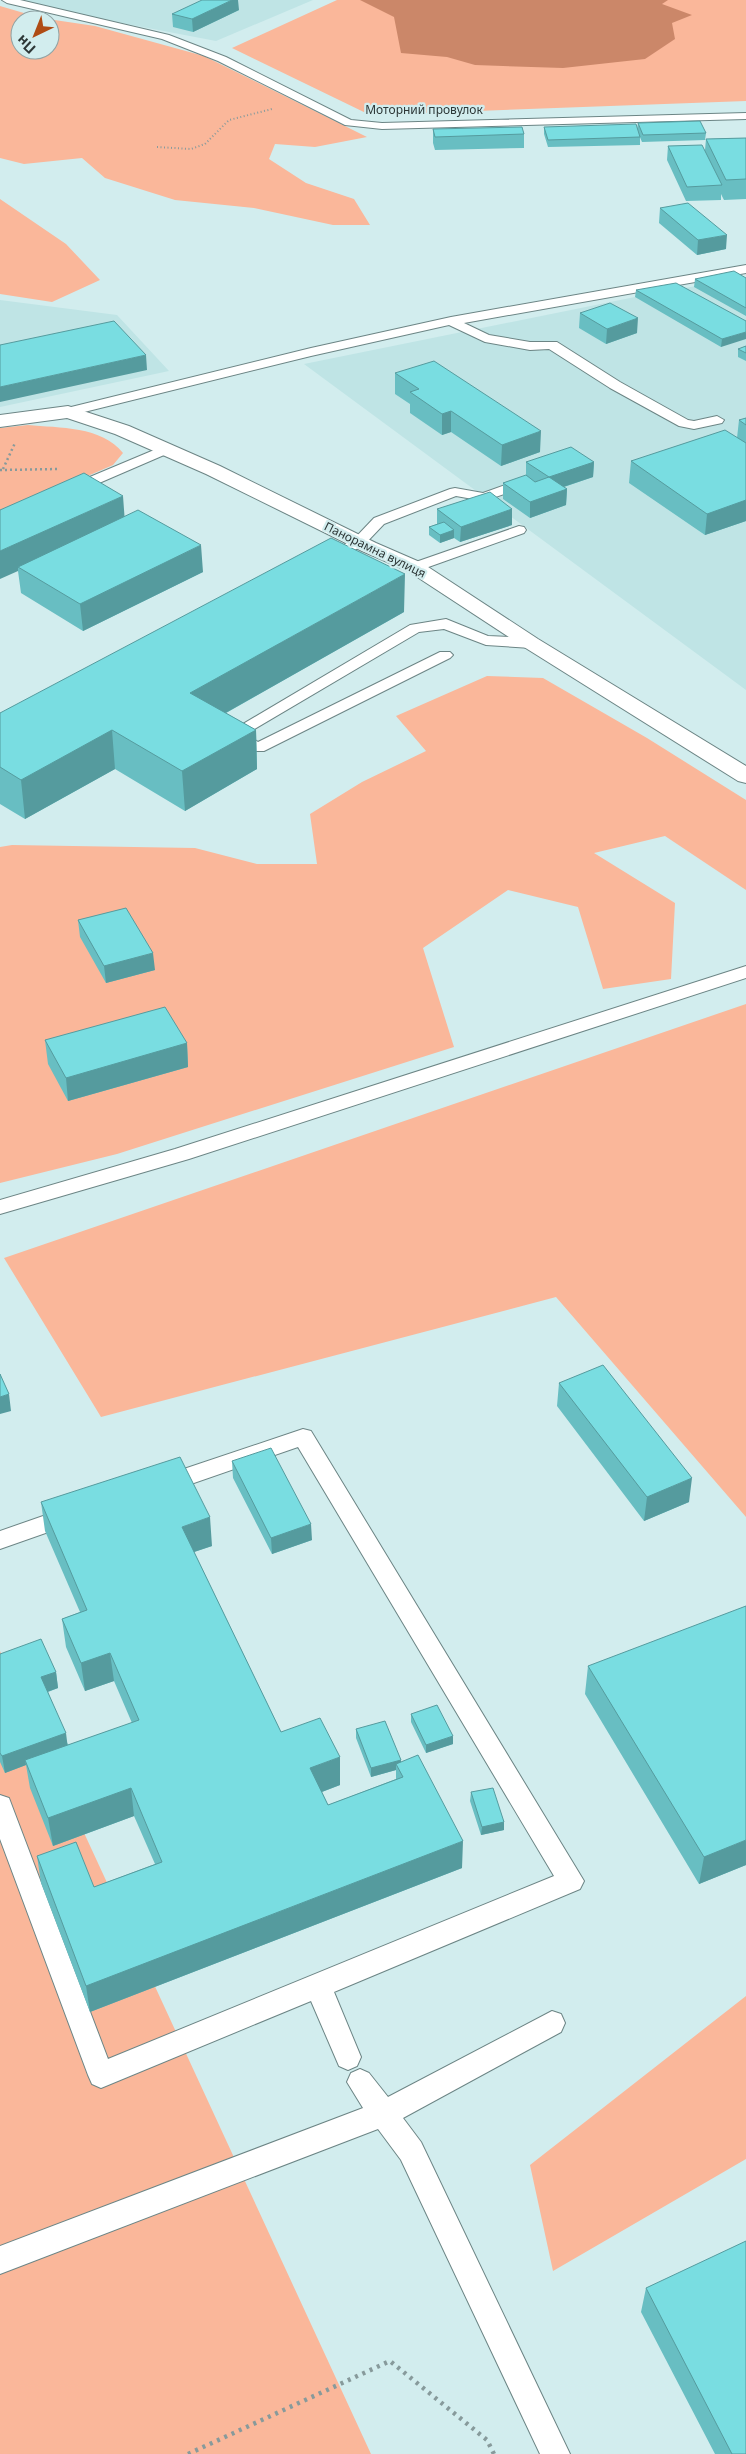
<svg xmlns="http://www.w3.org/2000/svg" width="746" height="2454" font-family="'Noto Sans',sans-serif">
  <rect width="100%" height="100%" fill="#d2edee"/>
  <path fill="#bfe4e5" d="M1,0h312l-97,41z
    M746,277v413l-442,-326 331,-67z
    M0,300l117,15 52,56 -169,36z"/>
  <path fill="#fab79a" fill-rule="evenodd" d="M337,0h409v101l-376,14 -138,-67z
    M0,6l41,12 54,8 109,30 163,81 -52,10 -40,-3 -6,15 37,24 48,16 16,26h-37l-79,-17 -79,-8 -70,-22 -23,-20 -58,6 -24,-6zM20,20h30v30h-30z
    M0,199l66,45 34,36 -48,22 -52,-8z
    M28,425c31,3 74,1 95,28l-10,12 -113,49v-86z
    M487,676l56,2 104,60 99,62v90l-81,-54 -71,17 81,50 -4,76 -68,10 -25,-82 -70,-17 -85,58 31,99 -337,107 -117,29v-336l12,-2 183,3 62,16h60l-7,-50 52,-32 64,-31 -30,-35z
    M746,1004v513l-190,-220 -455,120 -97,-159z
    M0,1651l371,803h-371z
    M746,1996v163l-193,112 -23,-106z"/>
  <path fill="#cb8769" d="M360,0h308l-6,4 30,11 -20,8 3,16 -30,20 -82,9 -88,-3 -28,-8 -46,-4 -7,-36z"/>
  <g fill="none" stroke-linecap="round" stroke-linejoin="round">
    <g stroke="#6c8585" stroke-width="2">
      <path id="lane" d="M2,0h18l149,35 57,22 125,63 31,3 364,-10v6l-364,10 -37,-4 -127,-64 -56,-22 -155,-36z
        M746,265v8l-282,50 25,12 41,7h27l63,40 68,38 6,1 23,-5 7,4 -2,3 -28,6 -15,-3 -69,-38 -61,-39 -19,1 -45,-8 -36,-17 -138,31 -243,60 -7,-4 2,-3 248,-61 140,-31z
        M166,445l7,4 -2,3 -95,41h-10l-2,-3 2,-3z
        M511,483l5,1 2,3 -2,3 -32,11 -28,-5 -72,28 -20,21 -33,17h-10l-2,-3 35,-20 20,-21 76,-29 5,-1 28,5z
        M519,526l5,1 2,3 -2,3 -104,37 -5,1 -7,-4 2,-3z
        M446,619l42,17 43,2 8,5 -8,5 -45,-3 -42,-16 -25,3 -173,102 12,8 182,-90h10l3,3 -3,3 -186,93h-12l-26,-17 184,-109z
        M746,966v12l-557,181 -189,55v-14l175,-51z
        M303,1429l8,2 273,450 -4,8 -246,103 27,65 -4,9 -9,4 -9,-4 -28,-65 -210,87 -9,-4 -4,-9 -88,-236v-44l9,3 3,8 96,253 446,-183 -256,-429 -133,46 -8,-3 -3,-6 3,-6z
        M69,1507l8,3 3,6 -3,6 -77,27v-18z
        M552,2011l9,3 4,9 -4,9 -158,86 18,24 149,312h-30l-139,-294 -23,-31 -378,145v-28l363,-138 -16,-26 4,-9 9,-4 9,4 19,24z"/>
    </g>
    <g stroke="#6c8585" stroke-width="2">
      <path id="street" d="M68,406l61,20 91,40 156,77 46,20 116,76 208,127v17l-8,-2 -214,-134 -116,-76 -46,-20 -156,-77 -91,-40 -48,-16 -67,9v-12z"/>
    </g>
    <path stroke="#879a9b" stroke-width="2" stroke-dasharray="1 2.5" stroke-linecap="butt" d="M157,147l34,2 14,-5 24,-24 43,-11"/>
    <path stroke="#879a9b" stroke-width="2.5" stroke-dasharray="2 3" stroke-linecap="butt" d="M3,469l12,-26
      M0,470l59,-1"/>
    <path stroke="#879a9b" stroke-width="4.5" stroke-dasharray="3 5" stroke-linecap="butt" d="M188,2454l202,-93 97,79 7,14"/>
    <use href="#lane" fill="#fff" fill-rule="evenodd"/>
    <use href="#street" fill="#fff" fill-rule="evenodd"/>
  </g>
  <path fill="#68bec2" d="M239,10l-46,22 -20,-5 -1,-13z
    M638,123l68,10 -1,7 -63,2 -3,-7 1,2v8l-92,2 -4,-13v-7l93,2z
    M433,129l91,5v14l-89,2 -2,-7z
    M746,138v61l-22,1 -3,-6v6l-35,1 -19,-41 1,-14 37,4 1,-11z
    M660,208l66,41 -29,6 -38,-32z
    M746,278v38l-52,-29 1,-8z
    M636,290l110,31 -25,26 -86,-50z
    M580,313l57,20 -31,11 -27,-16z
    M746,346v15l-8,-4v-8z
    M395,373l145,79 -39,14 -50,-34 -9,3 -32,-22v-9l-15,-10z
    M746,418v103l-41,14 -76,-52 2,-22 106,-23 2,-18z
    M526,462h68l-1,15 -29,10 3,2 -1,16 -36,13 -27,-19v-16l23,-7z
    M437,509h75v16l-52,17 -6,-4 -14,5 -11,-8v-8l8,-3z
    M0,510l125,7 78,55 -120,59 -62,-38 -3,-22z
    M404,612l-178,101 30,17 1,39 -72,42 -70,-42 -90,50 -25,-15v-91z
    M78,920l77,50 -49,13 -26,-46z
    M45,1040l142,3 1,24 -120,34 -20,-37z
    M559,1383l130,119 -45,19 -87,-115z
    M232,1461l80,79 -40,14 -39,-76z
    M41,1502l171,44 -18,6 87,180 59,53 -18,7 6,13 68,-26v-9l-25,7 -15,-39v-9l45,31v2l61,106 -372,144 -49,-129 -4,-27 57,31 61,-23 -21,-48 -81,30 -23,-58 -4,-23 -21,8 -5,-11v-108l56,18 2,16 -10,4 20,53 64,-22 -18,-42 -29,10 -19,-44 -4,-28 18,-7 -35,-81z
    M588,1666l158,199 -47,19 -114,-190z
    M411,1714l42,30 -27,9 -15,-31z
    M471,1792l33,30v8l-23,5 -11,-34z
    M646,2288l100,166h-31l-74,-142z"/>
  <path fill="#559b9e" d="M232,0h6l1,10 -46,22 -1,-13z
    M727,235l-1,14 -29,6 1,-15z
    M638,318l-1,15 -31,11 1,-15z
    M746,332v7l-25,8 1,-8z
    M146,355l1,15 -147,32v-15z
    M451,411v21l-9,3v-21z
    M541,431l-1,21 -39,14 1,-21z
    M594,462l-1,15 -45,15 1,-15z
    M567,489l-1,16 -36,13v-16z
    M123,496l2,27 -107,44v4l-18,8v-28z
    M746,500v21l-41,14 2,-21z
    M512,509v16l-52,17 1,-15z
    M454,530v8l-14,5v-8z
    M201,545l2,27 -120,59 -3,-27z
    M405,574l-1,38 -212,120 -2,-39z
    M112,730l3,39 -90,50 -4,-39z
    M256,730l1,39 -72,42 -3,-40z
    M153,953l2,17 -49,13 -2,-17z
    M187,1043l1,24 -120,34 -2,-23z
    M9,1394l2,17 -11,3v-17z
    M692,1478l-3,24 -45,19 3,-24z
    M210,1517l2,29 -27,9 -3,-28z
    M311,1524l1,16 -40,14 -1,-16z
    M110,1653l4,28 -29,10 -4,-28z
    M56,1672l2,16 -14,5 -3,-16z
    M66,1733l2,16 -43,11 1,5 -21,8 -3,-17z
    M453,1736v8l-27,9v-8z
    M340,1757v28l-29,11 -1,-28z
    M401,1760v8l-5,-4v6l-25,7v-9z
    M131,1788l3,28 -81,30 -5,-28z
    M504,1822v8l-23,5 1,-8z
    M746,1840v25l-47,19 5,-27z
    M463,1841l-1,27 -372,144 -4,-26z"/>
  <path fill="#79dde1" stroke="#559b9e" d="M202,0h30l-40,19 -20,-5z
    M700,121l6,12 -63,2 -5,-12z
    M636,124l4,13 -92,3 -4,-13z
    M522,127l2,7 -89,3 -2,-8z
    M746,138v41l-20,1 -20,-41z
    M702,145l20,40 -35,2 -19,-41z
    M688,203l39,32 -29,5 -38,-32z
    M734,271l12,7v30l-51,-29z
    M676,283l70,38v11l-24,7 -86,-49z
    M610,303l28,15 -31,11 -27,-16z
    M114,321l32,34 -146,32v-42z
    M746,346v7l-8,-4z
    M434,361l107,70 -39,14 -51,-34 -9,3 -32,-22 9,-3 -24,-16z
    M746,418v7l-7,-5z
    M725,430l21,13v57l-39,14 -76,-53z
    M571,447l23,15 -45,15 18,12 -37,13 -27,-19 23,-8 9,7 14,-5 -23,-15z
    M84,473l39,23 -123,55v-41z
    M490,492l22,17 -51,18 -24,-18z
    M138,510l63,35 -121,59 -62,-37z
    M444,522l10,8 -14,5 -11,-8z
    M331,538l74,36 -215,119 66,37 -74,41 -70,-41 -91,50 -21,-13v-54z
    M126,908l27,45 -49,13 -26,-46z
    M165,1007l22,36 -121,35 -21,-38z
    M603,1365l89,113 -45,19 -88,-114z
    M0,1374l9,20 -9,3z
    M271,1448l40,76 -40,14 -39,-77z
    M180,1457l30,60 -28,10 99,205 39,-14 20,39 -30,11 18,37 75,-28 -7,-13 22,-9 45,86 -377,145 -49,-130 39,-14 18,45 68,-25 -31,-74 -83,30 -23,-58 114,-40 -29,-67 -29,10 -19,-44 25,-9 -46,-108z
    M746,1606v234l-42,17 -116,-191z
    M41,1639l15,33 -15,5 25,56 -64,23 -2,-3v-99z
    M437,1705l16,31 -27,9 -15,-31z
    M385,1721l16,39 -30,8 -15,-39z
    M493,1788l11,34 -22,5 -11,-35z
    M746,2241v213h-14l-86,-166z"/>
  <g text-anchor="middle" stroke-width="4.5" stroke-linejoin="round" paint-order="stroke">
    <g font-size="12" fill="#2d3737" stroke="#d2edee">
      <text x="424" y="114">Моторний провулок</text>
      <text transform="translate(375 550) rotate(26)" y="4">Панорамна вулиця</text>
    </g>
  </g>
  <g transform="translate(35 35) rotate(223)"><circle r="24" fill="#d2edee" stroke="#90a4a5"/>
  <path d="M0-4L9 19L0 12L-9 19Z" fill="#af4c15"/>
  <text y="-8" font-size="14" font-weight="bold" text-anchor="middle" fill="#2d3737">Пн</text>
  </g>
</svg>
